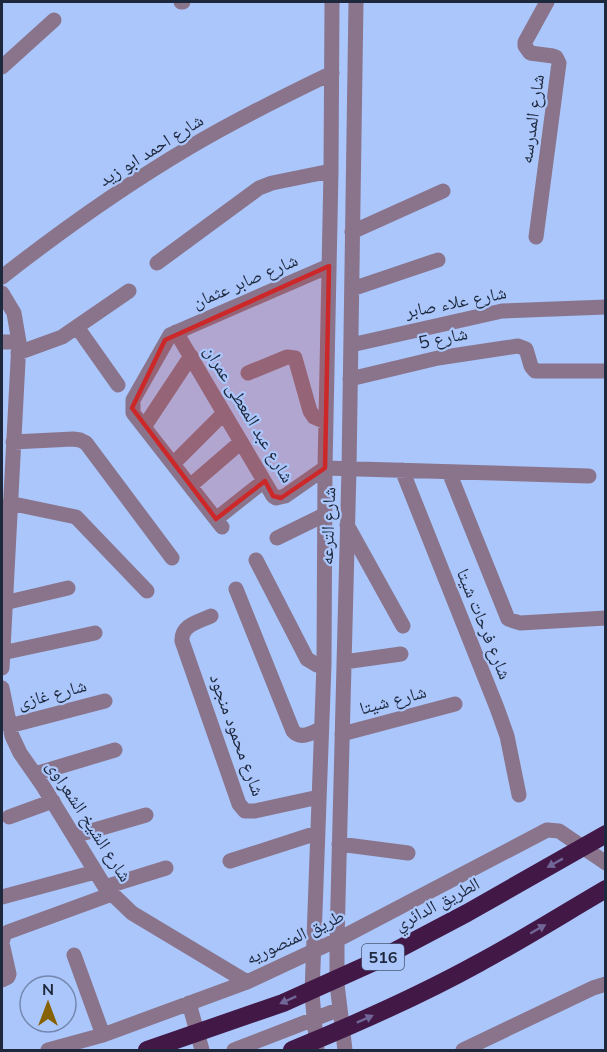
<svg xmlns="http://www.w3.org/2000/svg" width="607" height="1052" font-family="Mulish,'Noto Naskh Arabic',sans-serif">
  <rect width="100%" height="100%" fill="#abc6fb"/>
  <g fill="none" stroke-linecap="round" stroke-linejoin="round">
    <path stroke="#89748b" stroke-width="15" d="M181,2h2
      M2,67l52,-47
      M352,232l91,-41
      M536,237l23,-174 -3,-6 -3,-1 -23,-3 -5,-7v-4l22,-40
      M157,263l102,-75 13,-5 59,-12
      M2,277c60,-47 122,-91 188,-130 46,-27 94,-51 142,-74
      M352,289l86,-29
      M2,293l12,20 5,29 -17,326
      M77,327l41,58
      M176,332l97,164 3,2 9,-2 40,-28 264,8
      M2,342h17
      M351,345l151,-34 104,-4
      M18,353l44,-16 67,-46
      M248,373l39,-16 8,1 15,53 4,6 12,5
      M350,379l88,-21 80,-12 8,3 5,17 4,5h71
      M144,427l47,-71
      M13,442l60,-3 7,1 6,3 86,115
      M173,464l51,-51
      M402,470l95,238 10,28 12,59
      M449,472l59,147 12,4 86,-5
      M190,486l51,-44
      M9,503l67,14 71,74
      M216,519l48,-38
      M347,525l56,101
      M222,527l-89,-114v-13l37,-65 159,-69
      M277,538l47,-23
      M256,560l51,99 10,6 7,-1
      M236,589l57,142c8,9 18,2 28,-2
      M4,603l64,-15
      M211,616c-13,6 -30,9 -29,25l57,163 6,7h10l64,-14
      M2,653l93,-20
      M344,662l57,-8
      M2,688l10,48 8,17 23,33 62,101 27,26 115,69
      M9,726l96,-25
      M342,734l113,-30
      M35,774l80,-24
      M9,817l44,-16
      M74,836l72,-21
      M339,844l69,9
      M230,861l87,-28
      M105,887l61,-19
      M2,897l93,-25
      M74,955l29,80
      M2,980l6,-3 1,-3 -7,-31 2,-8 4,-3 104,-38
      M189,1003l13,47
      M48,1050l55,-15 144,-53 90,-42 210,-110 12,1 47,32
      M234,1050l106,-41
      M317,1050l-5,-56 12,-330 1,-196 6,-297 1,-169
      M345,1050l-8,-66v-44l12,-471 7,-467
      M463,1050l130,-62 13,-4"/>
    <path stroke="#421847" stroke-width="18" d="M147,1050l136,-47 91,-41 93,-49 139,-79
      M292,1050c64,-26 127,-54 187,-87 43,-23 84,-49 127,-74"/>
  </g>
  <defs><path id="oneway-solid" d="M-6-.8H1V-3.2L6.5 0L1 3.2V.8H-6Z" transform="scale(1.5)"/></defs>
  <g fill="#716698">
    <use href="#oneway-solid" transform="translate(555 863) rotate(151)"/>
    <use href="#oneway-solid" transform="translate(538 929) rotate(-30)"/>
    <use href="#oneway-solid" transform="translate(288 1000) rotate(156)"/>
    <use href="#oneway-solid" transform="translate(365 1019) rotate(-24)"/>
  </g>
  <path fill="#cd2829" fill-opacity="0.2" stroke="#cd2829" stroke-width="4.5" stroke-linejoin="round" d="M329,266l-4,202 -44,30 -8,-2 -8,-15 -49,38 -84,-111 33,-68z"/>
  <g text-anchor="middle" stroke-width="4.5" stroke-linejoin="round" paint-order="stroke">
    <rect fill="#abc6fb" stroke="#485775" stroke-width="1.5" x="362" y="944" width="42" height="26" rx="4.5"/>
    <g font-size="16" font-weight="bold" fill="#1e283c">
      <text x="383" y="963">516</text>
    </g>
    <g font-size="18" fill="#1e283c" stroke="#abc6fb">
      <text transform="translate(532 119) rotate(-82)" y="6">شارع المدرسه</text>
      <text transform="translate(151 150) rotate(-32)" y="6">شارع احمد ابو زيد</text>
      <text transform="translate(245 281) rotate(-23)" y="6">شارع صابر عثمان</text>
      <text transform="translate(456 302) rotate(-11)" y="6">شارع علاء صابر</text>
      <text transform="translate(443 338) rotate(-12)" y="6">شارع 5</text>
      <text transform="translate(249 414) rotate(59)" y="6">شارع عبد المعطى عمران</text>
      <text transform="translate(328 526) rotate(-88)" y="6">شارع الترعه</text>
      <text transform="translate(484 624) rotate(68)" y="6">شارع فرحات شيتا</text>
      <text transform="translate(52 694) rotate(-15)" y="6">شارع غازى</text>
      <text transform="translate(393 700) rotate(-15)" y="6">شارع شيتا</text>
      <text transform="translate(237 735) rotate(70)" y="6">شارع محمود منجود</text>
      <text transform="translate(89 821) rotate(57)" y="6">شارع الشيخ الشعراوى</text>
      <text transform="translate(437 904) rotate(-28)" y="6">الطريق الدائري</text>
      <text transform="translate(295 937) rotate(-25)" y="6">طريق المنصوريه</text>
    </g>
  </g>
  <rect width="607" height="1052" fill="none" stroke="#1e283c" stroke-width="6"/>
  <g transform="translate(48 1004)"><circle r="28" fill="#abc6fb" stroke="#7387af" stroke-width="1.5"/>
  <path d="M0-4.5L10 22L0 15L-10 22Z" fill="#876200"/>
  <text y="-9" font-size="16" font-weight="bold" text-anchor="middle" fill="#1e283c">N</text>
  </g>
</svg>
